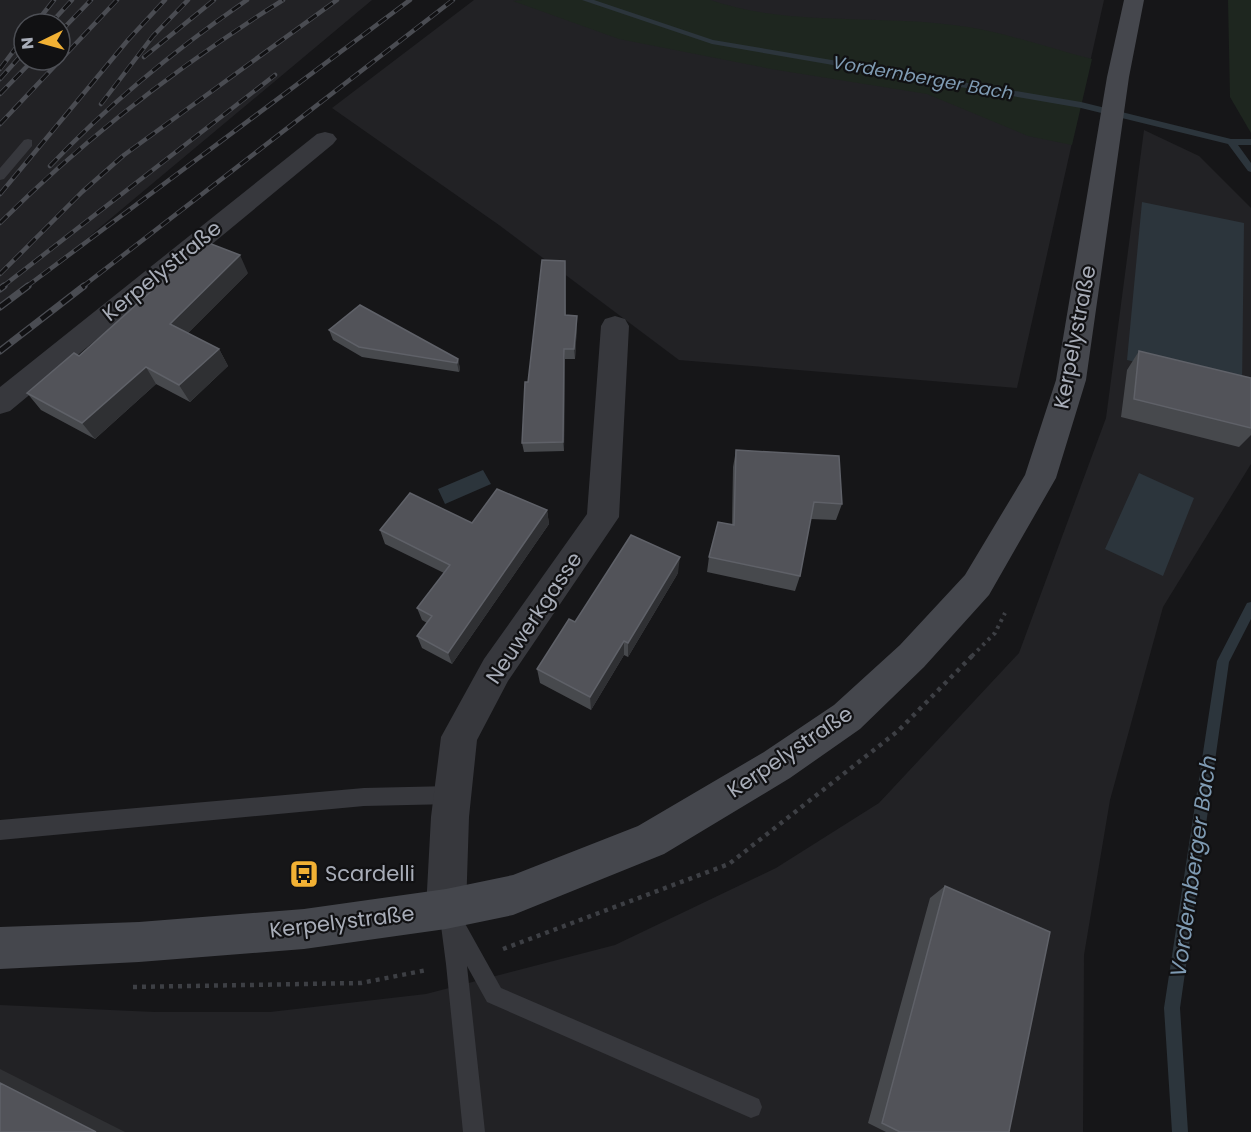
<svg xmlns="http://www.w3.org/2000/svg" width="1251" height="1132" font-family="Poppins,sans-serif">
  <rect width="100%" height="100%" fill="#161618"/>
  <path fill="#222225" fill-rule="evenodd" d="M0,0h372l-372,311zM24,24h36v36h-36z
    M474,0h630l-87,388 -338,-28 -180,-135 -167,-117z
    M1144,130l55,26 52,52v256l-88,143 -53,193 -26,155 -1,177h-1083v-127l155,7h115l156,-18 189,-49 161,-77 103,-65 140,-150 87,-235z"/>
  <path fill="#1e261f" d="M522,0h188c84,28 172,13 258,27 42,7 83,22 124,32l-20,86 -44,-9 -101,-42 -156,-25 -152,-30 -106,-38z
    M1228,0h23v133l-21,-36z"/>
  <path fill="#2c353c" d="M1142,202l102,21 -2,164 -115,-27z
    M483,470l8,14 -46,20 -7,-15z
    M1139,473l55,25 -31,78 -58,-27z"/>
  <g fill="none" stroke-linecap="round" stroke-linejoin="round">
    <path fill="#2c353c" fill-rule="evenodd" d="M582,0h12l119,40 368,62 150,37h20v6h-13l13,18v9l-3,-1 -20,-27 -147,-36 -369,-64z
      M1251,602v17l-22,43 -49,346 8,124h-16l-8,-124 53,-347 30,-58z"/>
    <path stroke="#3d3f44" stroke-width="4" stroke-dasharray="3 4.5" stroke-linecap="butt" d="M972,656l23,-23 10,-20"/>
    <path stroke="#3d3f44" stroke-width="4.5" stroke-dasharray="4 5" stroke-linecap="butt" d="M503,949l226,-85 169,-133 75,-76
      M133,987l228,-4 66,-13"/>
    <path fill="#37383d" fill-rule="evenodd" d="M28,139l4,1v6l-28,33 -4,1v-12l24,-28z
      M452,786l7,2 2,7 -2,7 -7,2 -88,2 -364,34v-20l364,-32z
      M446,899l7,3 48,86 258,111 3,8 -3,8 -8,3 -264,-116 -20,-36 18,166h-22l-17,-168 -6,-46 -4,-9 3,-7z"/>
    <path fill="#37383d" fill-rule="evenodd" d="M325,132l8,2 4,5 -4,5 -323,267 -10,3v-27l317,-253z
      M615,316l10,3 4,7 -10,191 -111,164 -31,59 -8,77 -3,92 -6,14 -14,6 -14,-6 -6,-14 5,-92 10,-80 43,-78 103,-145 14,-188 4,-7z"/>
    <path fill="#45474d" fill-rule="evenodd" d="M1124,0h20l-15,77 -43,303 -30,98 -67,117 -65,72 -64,62 -70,49 -126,76 -151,61 -67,14 -142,20 -165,13 -139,7v-42l139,-5 165,-13 142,-20 67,-14 125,-49 126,-74 70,-47 66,-60 65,-70 60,-100 31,-95 51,-303z"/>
    <g stroke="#4a4c52" stroke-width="4.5">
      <path id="rail-far1" d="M35,24l19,-24
        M50,24l22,-24
        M60,32l31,-32
        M144,57l70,-57
        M0,69l24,-32
        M0,79l24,-27
        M0,94l33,-34
        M101,104l52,-68 35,-36
        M0,124l117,-124
        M50,166c60,-63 126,-117 197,-166
        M0,194l128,-154 37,-40
        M0,223c86,-86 180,-158 283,-223
        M0,274l82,-82 42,-37 213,-155
        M2,287l273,-212
        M26,287l384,-287
        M82,287l371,-287"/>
    </g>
    <g stroke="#4a4c52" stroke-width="7">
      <path id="rail" d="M0,289l4,-3
        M0,307l28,-21
        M0,351l84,-65"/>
    </g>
    <use href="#rail-far1" stroke="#111113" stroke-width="3" stroke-dasharray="10" stroke-linecap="butt"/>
    <use href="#rail" stroke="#111113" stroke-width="4.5" stroke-dasharray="13" stroke-linecap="butt"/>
  </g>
  <path fill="#47494d" d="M565,261l1,54 11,1v9l-2,34h-10l-1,92 -40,1 -2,-9 6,-61z
    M248,273l-60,60 31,16 9,17 -38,36 -34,-18 -61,55 -54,-29 -14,-17 52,-37z
    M329,330l129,29 2,10 -1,3 -97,-15 -29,-17z
    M1139,351l112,27v57l-12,12 -118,-30 6,-47z
    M736,450l106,54 -6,16 -26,-1 -10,57 -5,15 -88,-19 2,-15 23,-32 1,-58z
    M547,510l2,14 -97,140 -30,-16 -5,-12 10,-13 -5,-3 -5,-12 27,-35 -59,-29 -5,-14 92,-7z
    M678,573l-50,84 -4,-2 -33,55 -51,-27 -3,-14 38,-47z
    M945,886l64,246h-123l-18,-9 62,-225z"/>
  <path fill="#2f3033" d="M240,255l8,18 -68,68 -10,-17z
    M565,261l1,10 -1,54z
    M577,316v9l-2,34 -1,-10z
    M219,349l9,17 -38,36 -11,-17z
    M564,349l1,10 -1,92 -1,-9z
    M458,359l2,10 -1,3 -2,-9z
    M146,367l10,17 -61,55 -13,-16z
    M547,510l2,14 -97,140 -4,-11z
    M680,557l-2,16 -50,84v-14z
    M624,641v14l-33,55 -1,-13z
    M0,1069l125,63h-29l-96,-49z"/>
  <path fill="#525359" stroke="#5f6168" stroke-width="1.5" d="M206,242l34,13 -70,69 49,25 -40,36 -33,-18 -64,56 -55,-30 47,-40 5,3z
    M542,260l23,1v54l12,1 -3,33h-10l-1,93 -41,1 3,-61h3z
    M360,305l98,54 -1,4 -98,-16 -30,-17z
    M1139,351l112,27v50l-117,-29z
    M736,450l103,6 3,48 -28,-2 -14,74 -91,-19 9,-35 16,3z
    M497,489l50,21 -99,143 -31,-17 15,-20 -15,-8 33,-43 -70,-35 30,-37 62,30z
    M631,535l49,22 -52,86 -4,-2 -34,56 -53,-28 32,-50 6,3z
    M945,886l105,46 -41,200h-109l-18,-9z
    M0,1083l96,49h-96z"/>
  <defs>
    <g id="bus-square" transform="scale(1.5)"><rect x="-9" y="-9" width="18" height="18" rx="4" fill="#f2b134" stroke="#111113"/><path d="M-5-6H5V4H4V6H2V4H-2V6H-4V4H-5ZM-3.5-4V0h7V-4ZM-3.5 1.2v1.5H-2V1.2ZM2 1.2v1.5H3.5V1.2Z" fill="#111"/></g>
  </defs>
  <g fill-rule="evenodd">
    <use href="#bus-square" x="304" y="874"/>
  </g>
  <g text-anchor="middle" stroke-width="4.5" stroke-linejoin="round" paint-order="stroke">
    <g font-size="18" font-style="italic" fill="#7f9bb3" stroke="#111113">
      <text transform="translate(923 78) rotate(10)" y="6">Vordernberger Bach</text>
    </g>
    <g font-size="21" fill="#a8adb8" stroke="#111113">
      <text transform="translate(162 271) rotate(-39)" y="7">Kerpelystraße</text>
      <text transform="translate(1075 337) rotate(-79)" y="7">Kerpelystraße</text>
      <text transform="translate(534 618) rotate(-56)" y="7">Neuwerkgasse</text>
      <text transform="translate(790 752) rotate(-34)" y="7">Kerpelystraße</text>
      <text transform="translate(342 922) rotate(-7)" y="7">Kerpelystraße</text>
    </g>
    <g font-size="21" fill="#a8adb8" stroke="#111113" text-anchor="start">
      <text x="325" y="881">Scardelli</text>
    </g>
    <g font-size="22" font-style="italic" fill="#7f9bb3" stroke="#111113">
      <text transform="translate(1193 866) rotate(-82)" y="8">Vordernberger Bach</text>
    </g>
  </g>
  <g transform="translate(42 42) rotate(265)"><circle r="28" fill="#111113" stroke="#4d4f55" stroke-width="1.5"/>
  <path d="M0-4.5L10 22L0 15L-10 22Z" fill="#f2b134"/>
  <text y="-9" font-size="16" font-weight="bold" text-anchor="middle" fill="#a8adb8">N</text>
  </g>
</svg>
